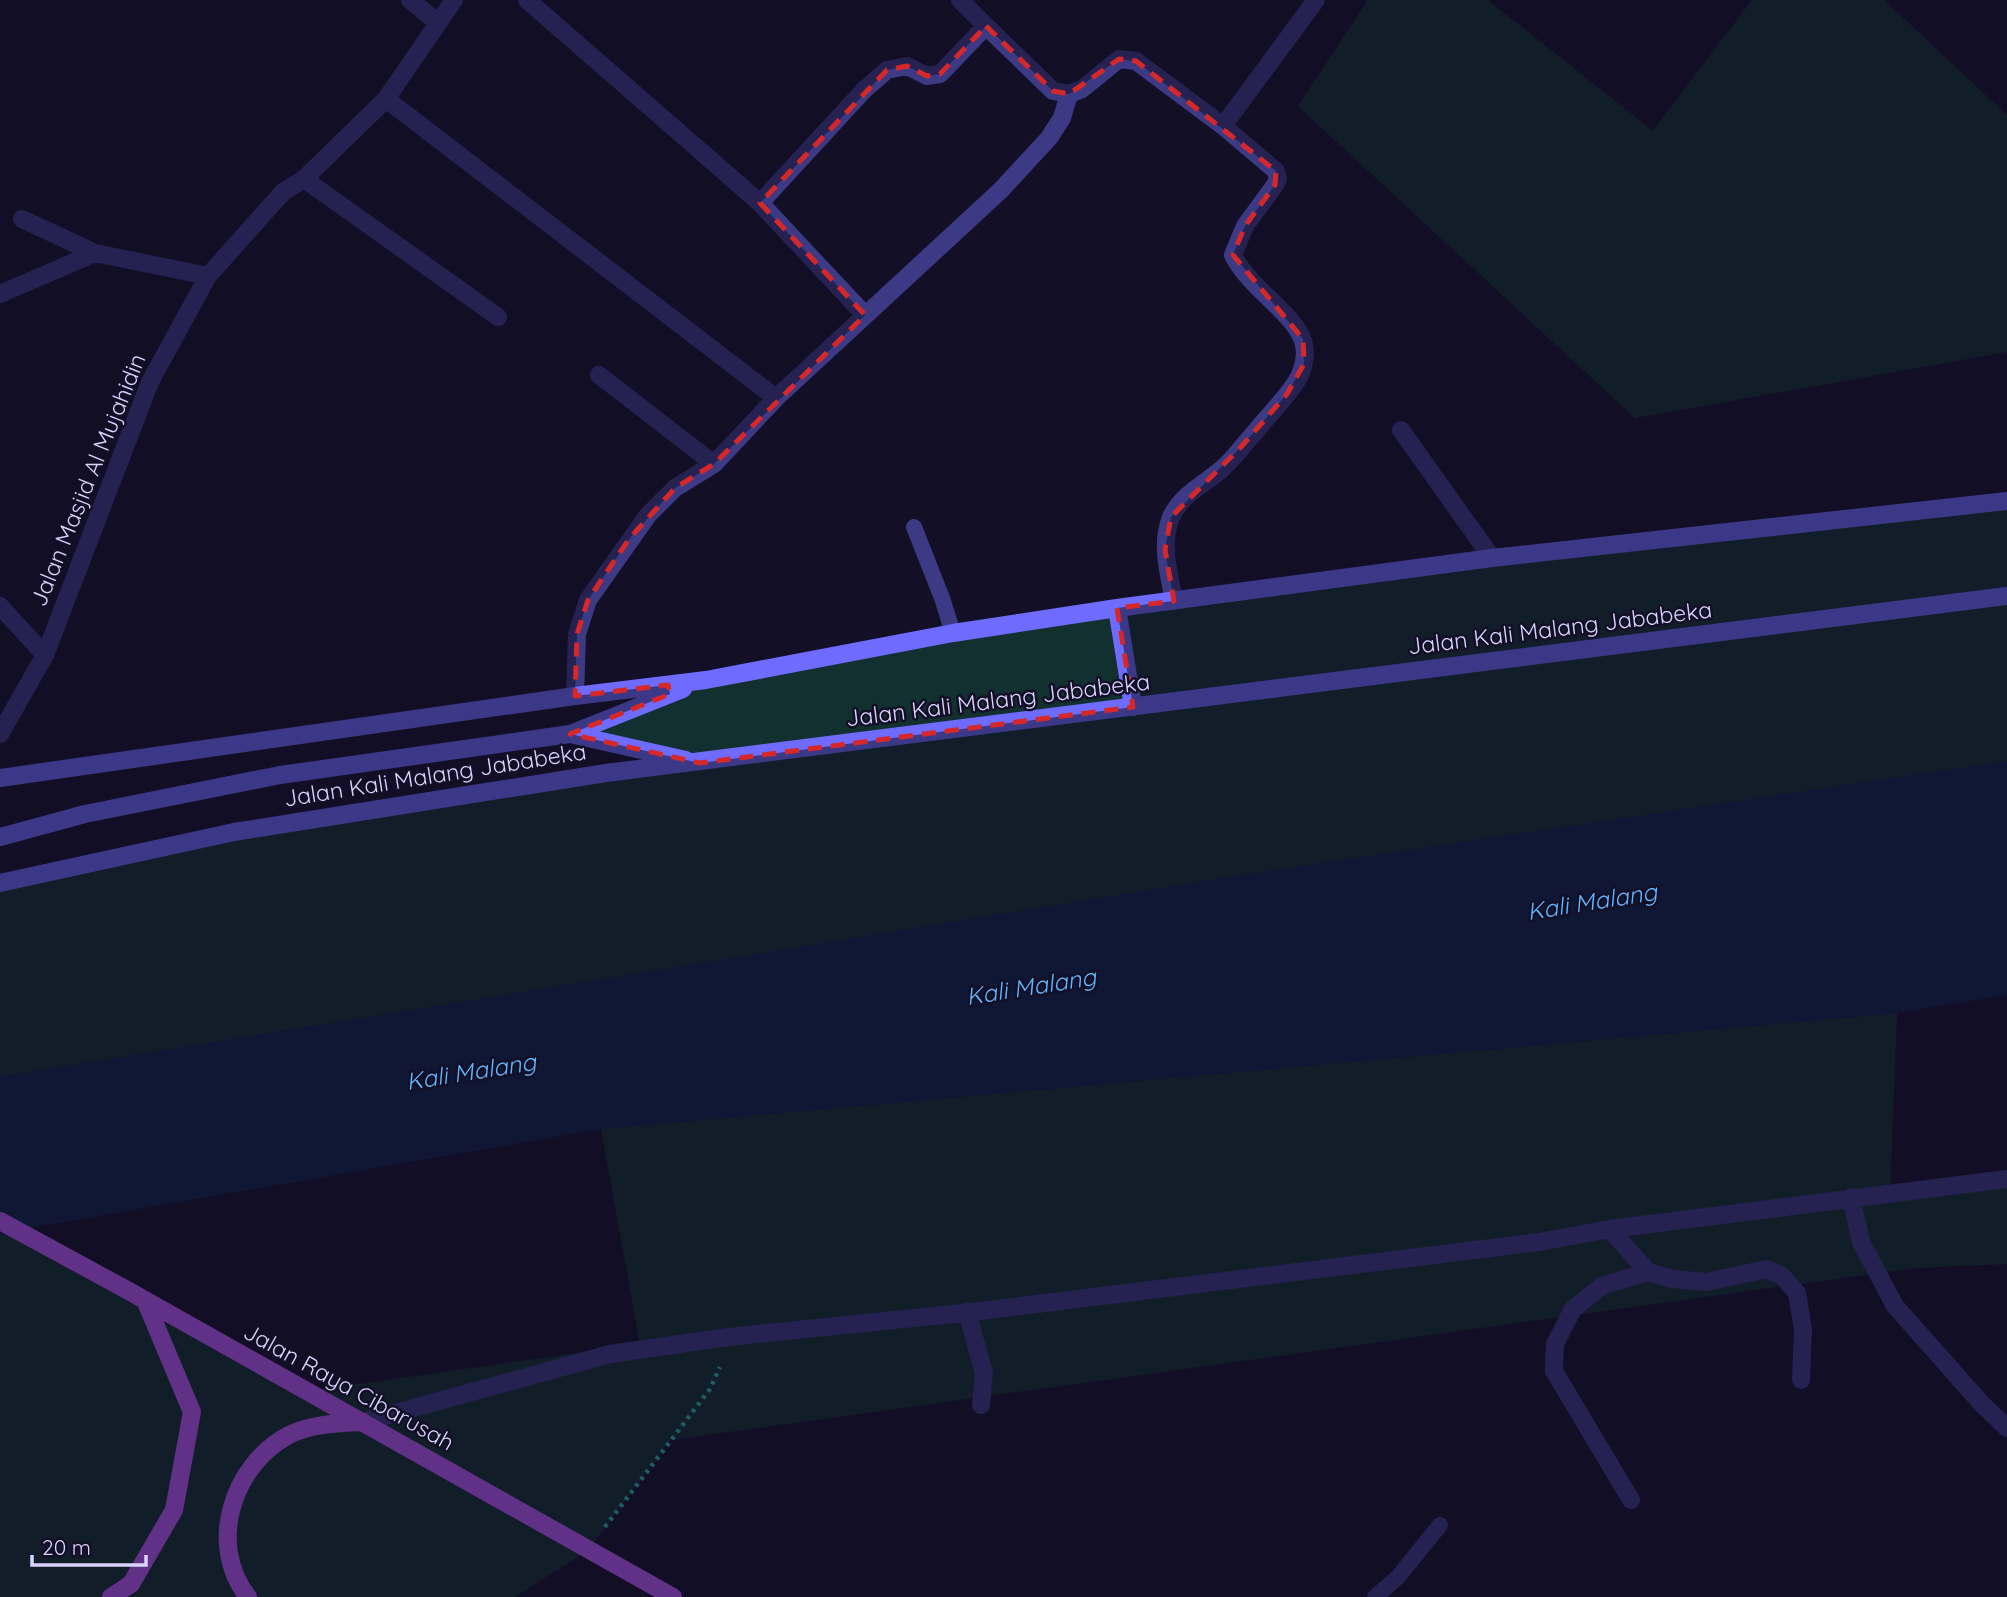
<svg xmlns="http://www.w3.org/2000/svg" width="2007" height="1597" font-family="Quicksand,sans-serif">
  <rect width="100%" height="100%" fill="#130f26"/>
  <path fill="#12302f" d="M1368,0h120l165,131 99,-131h132l123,115v237l-372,66 -337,-312z
    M2007,501v264l-1471,225 -536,87v-194l234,-51 463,-69 -127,-29 136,-54 411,-72z
    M1897,1013l-7,179 117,-12v84l-92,4 -1244,172 -83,110 -73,47h-515v-376l308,170 332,-47 -39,-215z"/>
  <path fill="#0c2248" d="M2007,761v234l-110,18 -1296,116 -567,98 -34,10v-160l1241,-202z"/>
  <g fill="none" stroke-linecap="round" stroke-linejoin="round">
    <path stroke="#2fb8b0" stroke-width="4.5" stroke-dasharray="3.5 5" stroke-linecap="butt" d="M605,1527l105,-138 10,-22"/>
    <path stroke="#3d3a85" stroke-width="16" d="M914,527l28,71 11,35
      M1375,1597l23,-20 42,-52"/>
    <path stroke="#3d3a85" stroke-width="18" d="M410,0l27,22
      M527,0l233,203 105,112
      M960,0l26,26
      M386,99l390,299
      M1223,126l93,-126
      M304,179l194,138
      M760,203l104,-113 23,-20 20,-4 20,10 13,-2 46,-48 67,65 16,3 13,-5 37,-30 17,2 87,65 53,45 2,8 -3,6 -30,41 -12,29c16,33 61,58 70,86 4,11 1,26 -4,36 -11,20 -29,36 -43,54 -11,12 -20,25 -32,36 -18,17 -42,26 -53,50 -11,28 -2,56 3,84
      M22,219l73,34 113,23
      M0,294l95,-41
      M599,375l115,89
      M1401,430l91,128
      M0,606l45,49
      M575,696l2,-62 11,-34 60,-85 27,-27 39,-24 62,-66 225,-208 48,-52 13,-20 7,-24
      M0,734l45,-79 105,-273 58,-106 75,-84 21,-13 82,-80 68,-99
      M1851,1197l10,45 34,64 86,97 26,25
      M1610,1229l38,43 24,7 34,3 61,-13 15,7 15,17 6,36 -2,51
      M967,1312l17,61 -3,32
      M363,1422l247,-68 118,-17 245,-25 566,-70 71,-13 397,-50
      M1631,1500l-77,-129 1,-27 18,-35 29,-23 46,-14"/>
    <path stroke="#6f6bff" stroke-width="18" d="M1117,608l16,99
      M570,734l116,26
      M0,778l575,-82 131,-16 247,-47 164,-25 375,-50 515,-57
      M0,837l85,-23 195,-39 290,-41 113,-45
      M0,883l234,-51 372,-59 1401,-177"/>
    <path stroke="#c25bff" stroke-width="18" d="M0,1221l127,69 546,307
      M111,1597l20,-13 43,-74 18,-98 -47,-112
      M248,1597c-41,-52 -16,-132 41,-162 21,-11 50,-12 74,-13"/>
  </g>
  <path d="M0 0H2007V1597H0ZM986,26l67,65 16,3 50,-35 17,2 140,110 -1,14 -30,41 -12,29 70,84 1,25 -17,30 -46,53 -70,70 -6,33 9,51 -57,7 16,99 -433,56 -130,-29 100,-40 -2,-9 -93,11 2,-62 11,-34 41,-61 46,-51 39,-24 151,-149 -105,-112 127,-133 20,-4 20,10 13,-2z" fill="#130f26" fill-opacity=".55" fill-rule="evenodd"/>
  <path fill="none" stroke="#d62828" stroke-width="5" stroke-dasharray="14 9" stroke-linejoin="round" d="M986,26l67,65 16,3 50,-35 17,2 140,110 -1,14 -30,41 -12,29 70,84 1,25 -17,30 -46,53 -70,70 -6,33 9,51 -57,7 16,99 -433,56 -130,-29 100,-40 -2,-9 -93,11 2,-62 11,-34 41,-61 46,-51 39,-24 151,-149 -105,-112 127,-133 20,-4 20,10 13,-2z"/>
  <g text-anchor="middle" stroke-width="5" stroke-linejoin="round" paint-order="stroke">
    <g font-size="23" fill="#d9d4ff" stroke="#130f26">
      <text transform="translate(88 480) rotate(-68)" y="8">Jalan Masjid Al Mujahidin</text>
      <text transform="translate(1560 628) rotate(-7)" y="8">Jalan Kali Malang Jababeka</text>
      <text transform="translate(998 700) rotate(-7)" y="8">Jalan Kali Malang Jababeka</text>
      <text transform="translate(435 775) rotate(-9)" y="8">Jalan Kali Malang Jababeka</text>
      <text transform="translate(349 1387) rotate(29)" y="8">Jalan Raya Cibarusah</text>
    </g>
    <g font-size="24" font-style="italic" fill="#62b6ff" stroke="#130f26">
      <text transform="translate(1592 902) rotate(-9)" y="8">Kali Malang</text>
      <text transform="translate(1031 987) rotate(-9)" y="8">Kali Malang</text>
      <text transform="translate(471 1072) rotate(-9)" y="8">Kali Malang</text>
    </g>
  </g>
  <path d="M32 1555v10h114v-10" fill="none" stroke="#d9d4ff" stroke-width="3.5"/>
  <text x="42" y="1555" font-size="21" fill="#d9d4ff" stroke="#130f26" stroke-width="5" paint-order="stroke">20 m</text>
</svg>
